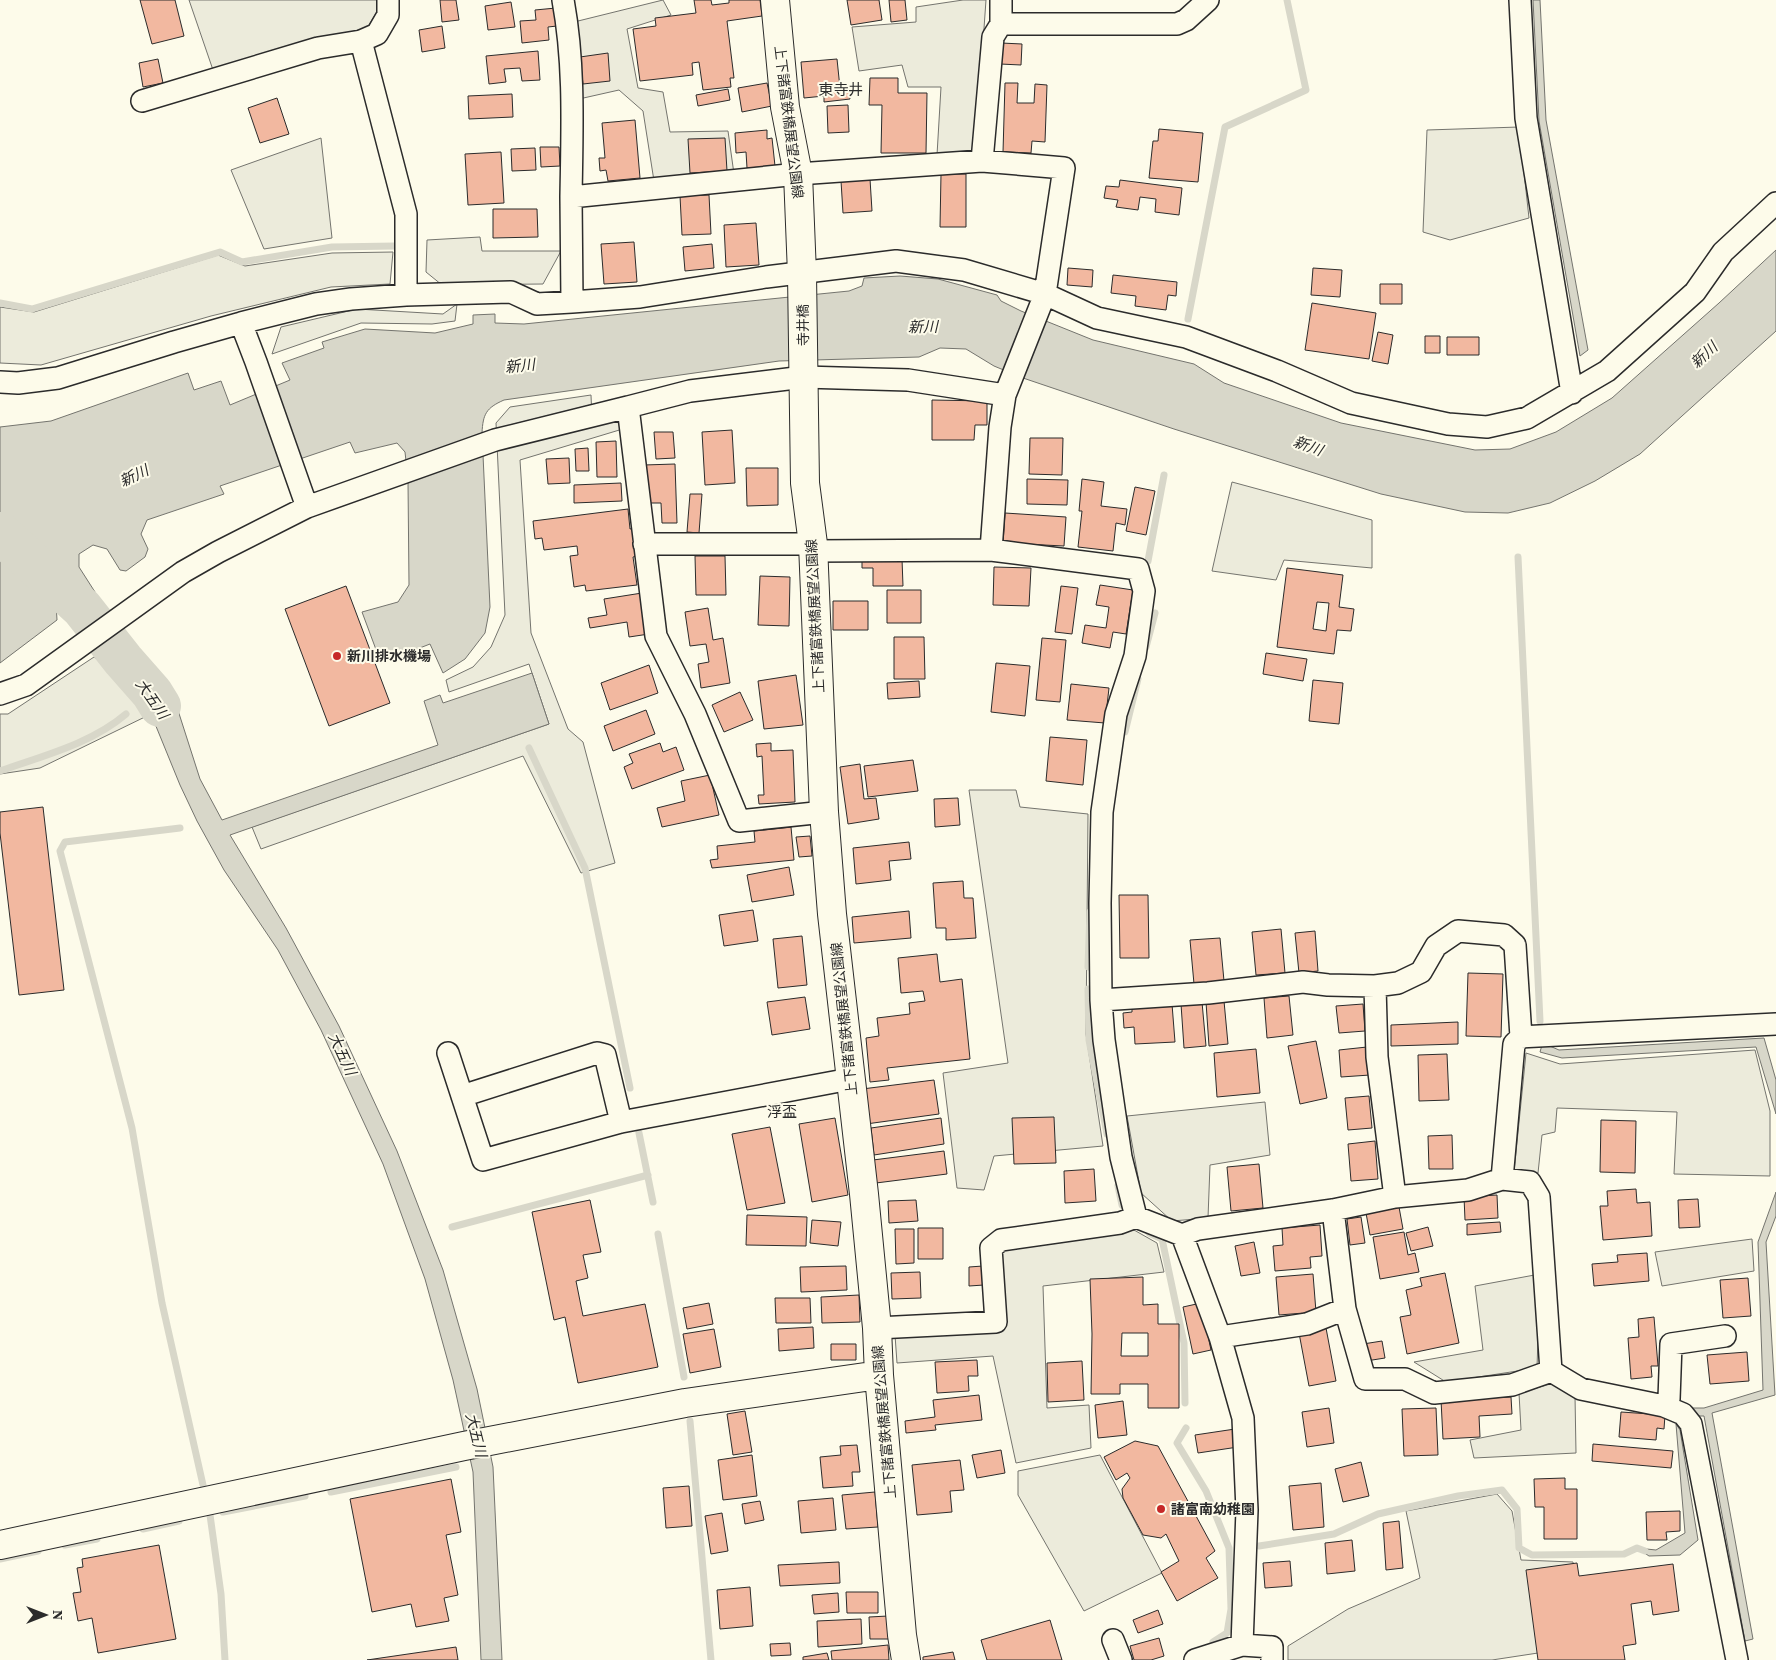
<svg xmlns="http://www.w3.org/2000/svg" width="1776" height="1660" font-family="'Source Serif 4','Noto Sans JP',serif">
  <rect width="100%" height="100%" fill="#fdfbea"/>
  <path fill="#ecebdb" stroke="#74746e" d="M189,0h191l1,5 -14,23 -88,21 -66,21z
    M663,0l8,15 -44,14 11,59 25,4 7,40 58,-1 6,43 -80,7 -11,-70 -24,-21 -40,9 -5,-77z
    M963,0h23l-11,156 -38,-1 4,-68h-33l-6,-22 -43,6 -7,-44 64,-5v-15z
    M1519,127l10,91 -79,22 -27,-8 4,-102z
    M321,138l11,100 -68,11 -33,-79z
    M480,237l2,14h79l-18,33 -101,1 -16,-13 1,-32z
    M393,252l-3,32 -59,3 -120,29 -170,49 -41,-2v-56l34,5 184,-57 27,11 87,-13z
    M457,304l-2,17 -23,3 -71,-1 -89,31 9,-27 76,-18 86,5z
    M591,395l1,24 32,1 2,8 -106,32 11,173 37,96 15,13 32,121 -34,10 -58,-117 -262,93 -9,-22 297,-103 -20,-60 -80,28 -3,-12 27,-13 18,-20 14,-32 -9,-192 14,-16z
    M1232,482l140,38v48l-88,-8 -8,20 -64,-9z
    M94,657l17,12 40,45 -111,54 -40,6v-60h8z
    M969,790h47l4,17 68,7 -2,220 17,112 -109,10 -10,34 -27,-2 -14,-115 65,-10z
    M1755,1050l15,61v65l-96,-2 3,-62 -120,-4 -2,24 -13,3 -4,38 -24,-1 12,-119 34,11z
    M1265,1102l5,53 -60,10 -2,53 -36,3 -31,-28 -14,-77z
    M1134,1230l23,13 7,29 -121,14 4,122 42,-3 2,43 -75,15 -23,-107 -96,7 -2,-28 110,-7 -6,-80z
    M1752,1239l2,32 -92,15 -7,-34z
    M1540,1274l-3,94 -91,14 -32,-20 69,-12 -8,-64z
    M1554,1383l21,13 1,57 -102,5 -4,-18 51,-10 -2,-37z
    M1100,1455l62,118 -78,38 -66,-116v-24z
    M1497,1494l15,17 9,49 52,2 11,84 -92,14h-204v-14l60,-37 72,-31 -14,-67z"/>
  <path fill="#d8d7c9" stroke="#74746e" d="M1533,0h7l6,120 42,230 -8,6 -41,-235z
    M1776,250v81l-136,123 -45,27 -45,22 -42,10 -43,-1 -84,-18 -207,-65 -151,-51 -29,-12 -28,-17 -26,-1 -21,9 -140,4 -275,39c-18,8 -21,14 -22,33l-76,28 -1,-9 -8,-9 -42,10 -5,-11 -130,44 4,8 -77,26 -6,14 7,15 -3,8 -19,14 -6,-1 -13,-21 -14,-4 -14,9v13l16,25 -4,10 -22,14 -13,-13 1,17 -57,43v-236l51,-6 137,-48 6,17 27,-9 9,24 60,-25 -8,-17 42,-15 -2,-6 43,-13 70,4 38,-9v-9l22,-1v9l29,1 325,-33 13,-5 2,-8 36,-2 38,3 59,16 4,6 20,10 72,29 101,24 30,19 117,40 134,27 35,-1 46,-17 56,-34 107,-95z
    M483,455l7,152 -5,26 -20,26 -22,14 -13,-29 -49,19 -19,-51 36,-10 11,-17 -1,-103z
    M134,652l41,49 25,78 22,41 216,-75 -14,-44 16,-6 3,8 89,-30 17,51 -319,111 56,93 53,98 58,125 46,119 34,119 16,78 9,193h-21l-8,-188 -20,-92 -28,-101 -42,-115 -62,-134 -43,-80 -54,-80 -27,-49 -17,-36 -29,-71 -40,-45z
    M1764,1038l12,42v34l-20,-67 -194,11 -22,-6 2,-7 3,-1 14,6z
    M1776,1192v24l-10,26 9,153 -63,18 41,226 -8,2 -41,-225h-10l-5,-8h15l59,-18 -5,-148z
    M1676,1424l4,6 18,110 -18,15 -31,1 -12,-8 19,2 29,-17z"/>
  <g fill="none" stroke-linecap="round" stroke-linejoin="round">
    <path stroke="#d8d7c9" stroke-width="7" d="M0,303l32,6 188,-57 22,10 90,-15 63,-1
      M1188,319l37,-192 81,-37 -19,-90
      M1518,557l22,464
      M1148,561l16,-86
      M1146,647l9,-34
      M1125,732l13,-53
      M529,748l56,120 45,220
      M0,771c42,-15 91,-27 126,-57
      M180,828l-115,14 -5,9 72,277 30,175 41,182
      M1088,967l2,-55
      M1088,989l1,51 18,94
      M639,1133l14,69
      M1118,1186l4,19
      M452,1227l196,-52
      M1149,1233l13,6 22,104 1,60
      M658,1234l26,143
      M690,1421l21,239
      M1186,1428l-9,15 29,48 23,57 2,61 -4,24 -14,9
      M331,1492l125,-25
      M223,1512l82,-16
      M210,1515l11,79 4,66
      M143,1529l36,-8
      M65,1545l32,-6
      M1259,1546l75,-12 44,-20 80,-18 44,-6 15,19 2,39 13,7 92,-1 13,-6 8,3
      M0,1559l38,-8"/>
    <path stroke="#d8d7c9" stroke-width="42" d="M0,533l82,75 41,52 29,33 8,13"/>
  </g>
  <path fill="#f2b8a0" stroke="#2b2b2b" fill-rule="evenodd" d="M140,0h35l9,36 -32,8z
    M440,0h16l3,20 -17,2z
    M694,0h17l1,5 17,-2v-3h31l2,16 -35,5 7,57h-4l1,9 -28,3 -4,-28 -7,1 1,12 -53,6 -7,-52 23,-3 -1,-8 41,-5z
    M847,0h32l3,20 -31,5z
    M889,0h16l2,20 -16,2z
    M511,2l4,25 -27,3 -3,-24z
    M556,8l1,18 -9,1 1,13 -27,3 -2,-22 16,-1 -1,-10z
    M442,26l3,22 -23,4 -3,-22z
    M1001,43l21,1 -1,21 -21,-1z
    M538,51l2,29 -18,1 -2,-13 -16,1 2,13 -17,2 -3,-28z
    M608,53l2,28 -27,3 -3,-27z
    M158,59l5,24 -20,4 -4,-24z
    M837,59l3,29 9,-1 1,12 -26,3v-6l-20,2 -3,-36z
    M870,78h28v15h29l-1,60h-45l1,-48h-13z
    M767,83l5,23 -30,6 -4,-24z
    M1005,83h13l-1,20h17l1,-19 12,1 -2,57 -13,-1 -1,12 -28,-1z
    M728,89l2,11 -32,6 -2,-11z
    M512,94l1,23 -44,2 -1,-23z
    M277,98l12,36 -29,9 -12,-35z
    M848,105l1,27 -21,1 -1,-27z
    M635,120l5,58 -32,3 -2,-11 -6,1 -1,-13h6l-3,-35z
    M1159,129l44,4 -5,49 -49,-4 4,-37h5z
    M767,130v9l5,-1 3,28 -28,2 -1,-16 -10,1 -1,-20z
    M725,138l2,33 -37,2 -2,-34z
    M540,147h19l1,19 -19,1z
    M535,148l1,22 -24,1 -1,-22z
    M501,152l3,51 -36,2 -3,-51z
    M941,174h25v53h-26z
    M870,179l2,32 -29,2 -2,-32z
    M1120,180l62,8 -3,27 -24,-3 1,-13 -16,-2 -2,13 -22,-3 2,-7 -14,-2 2,-12 13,1z
    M709,195l2,39 -29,1 -2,-39z
    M493,209h44l1,28 -45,1z
    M756,223l3,42 -33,2 -2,-42z
    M634,242l3,40 -33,2 -3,-40z
    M712,244l2,24 -29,3 -2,-24z
    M1068,268l25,2 -1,17 -25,-2z
    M1313,268l29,2 -2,27 -29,-2z
    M1113,275l64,7 -1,14 -8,-1 -2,15 -31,-4 1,-10 -25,-3z
    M1380,284h22v20h-22z
    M1312,303l64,10 -7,46 -64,-9z
    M1378,332l15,3 -5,29 -16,-3z
    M1425,336h15v17h-15z
    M1447,337h32v18h-32z
    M932,400l55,1v24h-12l-1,15h-42z
    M732,430l3,53 -30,2 -3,-53z
    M654,432h19l2,26 -19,1z
    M1030,438h33l-1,37 -33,-1z
    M616,441l1,36h-20l-1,-35z
    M588,448l1,23h-13l-1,-22z
    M569,458l1,25 -22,1 -2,-25z
    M675,464l2,59h-15l-1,-20h-16l-1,-38z
    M746,468h32v37l-31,1z
    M1027,479l41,1 -1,25 -40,-1z
    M1082,479l22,3 -3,24 26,3 -2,16 -9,-2 -3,28 -35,-4 4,-36h-3z
    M621,483l1,18 -48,2v-18z
    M1135,487l20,4 -9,44 -20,-4z
    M690,494h12l-3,39 -12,-1z
    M628,509l2,20 4,-1 3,28 -4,1 4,28 -51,6 -1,-6 -11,2 -4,-31 8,-1 -1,-9 -33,4 -2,-12 -7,1 -2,-18z
    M1005,513l61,4 -2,29 -61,-3z
    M695,556h30l1,39h-30z
    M862,559h40l1,27h-30v-18h-11z
    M994,567l37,1 -2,38 -36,-1z
    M1287,568l56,7 -4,32 15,2 -3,22 -14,-1 -3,24 -57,-7zM1317,602l12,1 -3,28 -13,-2z
    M760,576l30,1 -1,49 -31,-1z
    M1100,585l33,5 -7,44 -13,-2 -3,16 -28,-5 3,-18 21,3 3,-21 -13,-2z
    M346,586l44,117 -61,23 -44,-117z
    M1061,586l17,2 -6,46 -17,-2z
    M887,590h34v33h-34z
    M642,593l7,41 -20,3 -2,-15 -37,6 -2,-10 19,-3 -3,-16z
    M833,601h35v29h-35z
    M708,608l5,32 10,-2 7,45 -29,5 -3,-24 11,-2 -3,-18 -16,2 -5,-34z
    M894,637h30l1,42h-31z
    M1042,638l24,2 -6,62 -24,-2z
    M1266,653l41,6 -4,22 -40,-7z
    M996,663l34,3 -5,50 -34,-4z
    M649,665l9,28 -48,17 -9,-27z
    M796,675l7,50 -39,4 -6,-48z
    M1313,680l30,3 -4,41 -30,-3z
    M919,681l1,16 -32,2 -1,-16z
    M1071,684l38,4 -4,35 -38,-3z
    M740,692l13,28 -29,12 -12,-27z
    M646,710l9,24 -42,17 -9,-25z
    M1050,737l37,3 -4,45 -37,-4z
    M660,743l3,9 13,-5 8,23 -52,19 -8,-22 9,-4 -4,-9z
    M771,743v8l22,-1 2,52 -36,2 -1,-9h6l-2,-39 -5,1 -1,-13z
    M913,760l5,31 -50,6 -4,-31z
    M860,764l4,35 12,-1 3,21 -31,5 -8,-57z
    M710,775l9,40 -57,12 -5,-19 28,-7 -4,-20z
    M958,798l2,27 -25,2 -1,-28z
    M43,807l21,183 -45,5 -19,-162v-21z
    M791,827l3,33 -82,8 -2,-8 8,-1 -1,-13 38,-4 -1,-11z
    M810,836l2,20 -13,1 -3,-20z
    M909,842l2,17 -22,2 2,19 -35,4 -3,-36z
    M789,867l5,28 -42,7 -5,-27z
    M963,881l1,17h9l3,40 -30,2v-12h-10l-3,-45z
    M1119,895h29l1,63h-29z
    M753,910l5,31 -34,5 -5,-31z
    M909,911l2,27 -57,5 -2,-26z
    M1281,929l4,44 -29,2 -4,-43z
    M1315,931l3,40 -19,2 -4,-40z
    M802,936l5,49 -29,3 -5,-49z
    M1220,938l4,43 -30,3 -4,-44z
    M937,954l3,28 22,-3 8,80 -83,9 2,12 -19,2 -4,-44 13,-2 -2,-18 33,-4 -1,-11 16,-2 -2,-10 -22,2 -3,-35z
    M1468,973l35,1 -2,63 -35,-1z
    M1289,996l4,39 -26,3 -3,-40z
    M805,997l5,32 -38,6 -5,-33z
    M1224,1001l4,43 -19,2 -3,-44z
    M1202,1002l4,44 -22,2 -3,-44z
    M1172,1004l3,38 -40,2 -1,-17 -10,1 -1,-15 9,-1v-5z
    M1363,1004l2,27 -26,2 -3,-27z
    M1458,1022v22l-67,2v-21z
    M1316,1041l11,57 -27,6 -12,-58z
    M1367,1047l3,28 -29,2 -2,-27z
    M1256,1049l4,44 -43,4 -3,-44z
    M1447,1054l2,46 -30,1 -1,-46z
    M934,1080l5,34 -73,10 -4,-35z
    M1369,1096l3,32 -24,2 -3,-32z
    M1054,1117l2,46 -42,1 -2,-46z
    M835,1118l13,77 -36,7 -13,-78z
    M941,1118l3,26 -70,11 -3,-27z
    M1601,1120l35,1 -1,52 -35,-1z
    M770,1127l15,76 -38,7 -15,-76z
    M1452,1135l1,34h-24l-1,-33z
    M1375,1141l3,38 -27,2 -3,-37z
    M944,1151l3,23 -71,9 -3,-23z
    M1259,1164l4,44 -32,3 -4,-44z
    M1094,1169l2,32 -31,2 -1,-32z
    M1636,1189l1,14 13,-1 2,34 -49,4 -3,-34h8l-1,-15z
    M1497,1195l1,23 -33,2 -1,-23z
    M1698,1199l2,28 -21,1 -1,-28z
    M590,1200l11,52 -18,3 5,23 -12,3 7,35 62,-12 13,63 -80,16 -13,-66 -11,3 -22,-108z
    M916,1200l2,21 -29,2 -1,-22z
    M1399,1207l4,22 -33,6 -4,-22z
    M747,1215l60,2 -1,29 -60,-1z
    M1361,1217l4,26 -15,2 -3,-26z
    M812,1220l29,2 -3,24 -28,-3z
    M1500,1222l1,10 -34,3v-11z
    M1320,1225l2,31 -12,1 1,11 -36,3 -2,-25 10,-1 -1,-17z
    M1428,1227l5,19 -22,5 -5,-18z
    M918,1228h25v31h-25z
    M895,1229h19v34l-18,1z
    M1404,1232l4,23 7,-2 4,19 -39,7 -7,-42z
    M1254,1242l6,31 -19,3 -6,-30z
    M1647,1253l2,28 -55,5 -2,-22 26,-2 -1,-7z
    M846,1266l1,24 -46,2 -1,-25z
    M983,1266l1,19 -15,1v-19z
    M920,1272l1,26 -29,1 -1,-26z
    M1445,1273l14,70 -52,11 -7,-37 11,-2 -5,-25 16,-4 -2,-8z
    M1313,1274l3,38 -37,3 -3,-38z
    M1143,1277v28l15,-1v20h21v84h-31v-24h-28v10h-29l1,-60 -2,-55zM1122,1333h26v23h-27z
    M1748,1278l3,38 -28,2 -3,-38z
    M859,1295l1,27 -38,1 -1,-26z
    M775,1298h35l1,25h-35z
    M709,1303l4,21 -26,5 -4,-21z
    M1201,1303l10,47 -18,4 -10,-47z
    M1654,1317l4,49h-7l1,11 -21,2 -3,-41 11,-1 -1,-18z
    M813,1327l1,21 -35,3 -1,-22z
    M1326,1328l10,53 -27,5 -10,-53z
    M714,1329l7,38 -31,6 -7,-39z
    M1382,1341l3,17 -19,3 -3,-17z
    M831,1344h25v16h-25z
    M1747,1352l2,29 -39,3 -3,-29z
    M977,1360l1,16h-10l1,15 -32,2 -2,-31z
    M1082,1361l2,39 -36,2 -1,-39z
    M979,1395l3,25 -47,5 1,5 -30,3 -1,-12 30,-4 -2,-17z
    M1511,1397l1,17 -33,2 1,21 -37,2 -2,-39z
    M1123,1401l4,34 -29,3 -3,-33z
    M1329,1408l5,35 -27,4 -5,-35z
    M1436,1408l2,47 -34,1 -2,-47z
    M745,1411l7,41 -19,3 -6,-41z
    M1621,1412l44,3 -1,14 -7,-1 -1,12 -37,-3z
    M1235,1429l3,18 -40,6 -3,-18z
    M1135,1441l23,5 57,105 -9,7 12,20 -41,23 -16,-29 18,-11 -13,-27 -5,4 -18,-3 -20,-37 -1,-9 8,-11 -3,-5 -11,7 -12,-23z
    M1593,1444l80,7 -2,17 -79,-7z
    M857,1445l3,27h-8l1,14 -30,2 -3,-31 21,-2 -1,-9z
    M1001,1450l4,23 -28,5 -5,-23z
    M752,1455l5,41 -34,4 -5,-40z
    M960,1460l4,30 -14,1 2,21 -35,3 -5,-50z
    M1361,1462l8,34 -26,6 -8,-33z
    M1565,1478v11h12v50h-33v-32h-9l-1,-28z
    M451,1479l10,53 -15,3 12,60 -14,3 5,23 -33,6 -5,-23 -39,8 -22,-113z
    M1321,1483l3,44 -31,3 -4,-44z
    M689,1486l3,40 -26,2 -3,-40z
    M875,1492l3,35 -32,2 -4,-34z
    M833,1498l3,32 -35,3 -3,-32z
    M760,1501l4,19 -19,4 -3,-20z
    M1680,1511v20l-14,1 1,8h-20l-1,-28z
    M722,1513l6,38 -17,3 -6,-38z
    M1399,1521l4,47 -17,2 -3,-47z
    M1352,1540l3,31 -28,3 -2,-31z
    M159,1545l17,94 -78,14 -6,-35 -14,3 -5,-28 8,-1 -4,-24 6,-1 -1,-8z
    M1290,1561l2,25 -27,2 -2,-25z
    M839,1562l1,21 -60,3 -2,-21z
    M1577,1563l2,13 94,-12 6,47 -26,4 -2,-14 -20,3 5,40 -13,2 2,14h-87l-12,-90z
    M750,1587l3,39 -33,3 -3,-39z
    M846,1592h32v21h-31z
    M838,1593l1,19 -25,2 -2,-19z
    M1158,1610l5,14 -25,9 -5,-13z
    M888,1616l1,23h-19l-1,-22z
    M861,1619l1,25 -44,3 -1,-26z
    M1050,1620l12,40h-75l-6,-20z
    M1159,1638l5,18 -13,4h-17l-4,-14z
    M790,1643l1,12 -20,1 -1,-12z
    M888,1645l1,15h-57l-1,-9z
    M456,1647l2,13h-91z
    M953,1652l2,8h-32v-3z
    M827,1653l2,7h-26v-3z"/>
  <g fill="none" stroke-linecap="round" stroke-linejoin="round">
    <g stroke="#2b2b2b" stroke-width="24">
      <path id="street" d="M563,0c12,65 9,131 8,197l227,-23 184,-13 82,7 -19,126 -40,101 -5,32 -9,123
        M1520,0l6,118 46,275
        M1001,24h176l9,-4 22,-20
        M361,41l45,173v81
        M142,101l176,-53 43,-7 16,-7 11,-19v-15
        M982,161l11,-124 8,-13v-24
        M571,197l1,105
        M241,323l15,39 51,145
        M0,382l18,1 40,-5 116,-36 67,-19 75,-19 35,-5 55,-4 105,-3 26,12 35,-2 68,-5 126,-20 130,-16 68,9 81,24 52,24 89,19 91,34 74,32 97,21 39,3 40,-9 80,-47 88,-79 28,-40 53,-49
        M628,407l62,-16 114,-14 104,3 97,15
        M644,544h169
        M813,551l178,-1 147,19 6,22 -9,65 -19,58 -14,98 -2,91 1,97 3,40 17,117 15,60
        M0,694l26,-9 157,-113 35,-20 89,-45 188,-67 133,-33 28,229 39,78 44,107 85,-9
        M1375,986l2,71 18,140
        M1101,1000l107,-7 95,-11 25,3 47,1 23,-3 23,-11 15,-26 22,-15 46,4 11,10 6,92
        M448,1053l35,107 138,-38 229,-43
        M462,1096l135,-43 8,2 16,67
        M1502,1179l12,-135 7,-7 255,-13
        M1182,1235l16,-6 135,-19 62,-13 73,-7 34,-11 28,3 9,15 12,174 -39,14 -78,8 -29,-14h-40l-20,-70 -12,-99
        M877,1328l119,-6 -5,-74 10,-8 119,-17 16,-6 46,18 38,102 23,81 4,92 -5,135 -47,15
        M1220,1337l87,-13 38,-15
        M1551,1371l30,18 83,17 19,8 8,10 46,236
        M1664,1406l5,-7 2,-55 54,-8
        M1113,1640l8,20
        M1242,1645l30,2v13"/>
    </g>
    <g stroke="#2b2b2b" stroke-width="30">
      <path id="secondary" d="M775,0l10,107 13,67 4,100 3,209 8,61 11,268 8,102 32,280 13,134 2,47 23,260 4,25
        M0,1545l464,-99 221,-43 194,-28"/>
    </g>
    <use href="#street" stroke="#fdfbea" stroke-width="21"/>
    <use href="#secondary" stroke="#fdfbea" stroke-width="28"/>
  </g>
  <g fill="#c62828" stroke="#fdfbea" stroke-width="2">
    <circle cx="337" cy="656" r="5"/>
    <circle cx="1161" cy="1509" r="5"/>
  </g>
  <g text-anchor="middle" stroke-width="4" stroke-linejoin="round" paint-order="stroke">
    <g font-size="14" fill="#2b2b2b" stroke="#fdfbea">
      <text transform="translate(789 122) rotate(83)" y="5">上下諸富鉄橋展望公園線</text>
      <text transform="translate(803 325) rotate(-91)" y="5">寺井橋</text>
      <text transform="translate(815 616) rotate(-93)" y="5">上下諸富鉄橋展望公園線</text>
      <text transform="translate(844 1019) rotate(-96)" y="5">上下諸富鉄橋展望公園線</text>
      <text transform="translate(884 1422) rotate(-95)" y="5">上下諸富鉄橋展望公園線</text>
    </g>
    <g font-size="14" font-weight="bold" fill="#2b2b2b" stroke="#fdfbea" text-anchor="start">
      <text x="347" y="661">新川排水機場</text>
      <text x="1171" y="1514">諸富南幼稚園</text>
    </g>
    <g font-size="15" fill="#2b2b2b" stroke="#fdfbea">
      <text x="841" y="95">東寺井</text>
      <text x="782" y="1117">浮盃</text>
    </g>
    <g font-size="15" font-style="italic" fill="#2b2b2b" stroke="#fdfbea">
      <text transform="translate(923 327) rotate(-1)" y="5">新川</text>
      <text transform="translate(1704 355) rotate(-43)" y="5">新川</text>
      <text transform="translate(520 366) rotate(-6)" y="5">新川</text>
      <text transform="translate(1308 446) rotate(20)" y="5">新川</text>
      <text transform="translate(134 476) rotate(-26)" y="5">新川</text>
      <text transform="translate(152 699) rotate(55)" y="5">大五川</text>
      <text transform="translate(342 1054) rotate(65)" y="5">大五川</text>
      <text transform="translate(476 1435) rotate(76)" y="5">大五川</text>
    </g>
  </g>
  <g transform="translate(45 1615) rotate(90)" stroke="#fdfbea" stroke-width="4" paint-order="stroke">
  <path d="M0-4L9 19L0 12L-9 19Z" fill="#2b2b2b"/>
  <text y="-8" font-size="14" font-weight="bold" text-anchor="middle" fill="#2b2b2b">N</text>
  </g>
</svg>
